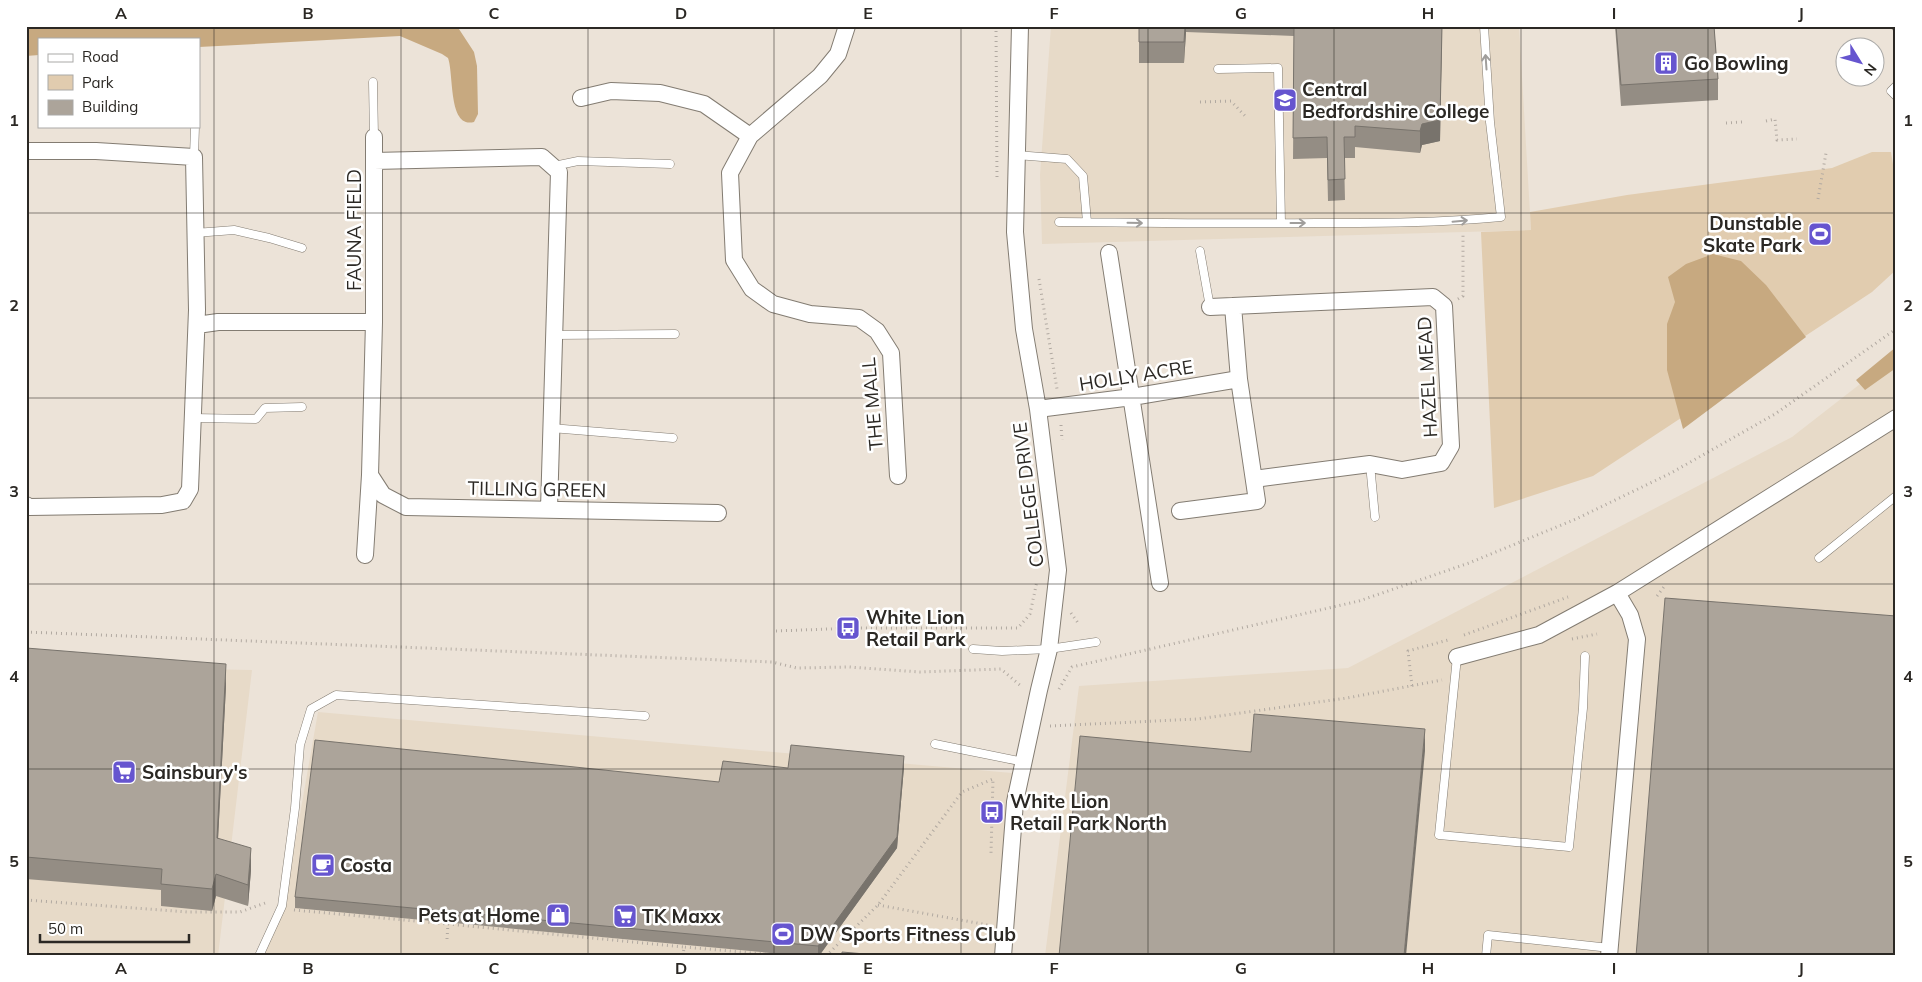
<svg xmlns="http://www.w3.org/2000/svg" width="1922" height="982" font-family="Mulish,sans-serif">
  <rect width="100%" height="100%" fill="#ece3d8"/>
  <path fill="#e7dac8" d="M1051,26h468l12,204 -489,14 -2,-69z
    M1896,356v600h-851l34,-270 269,-18 444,-231z
    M26,666l226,4 -34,286h-192z
    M318,712l694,61 -15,183h-735l21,-45z"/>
  <path fill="#e1ccaf" d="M1872,152h19l5,31v87l-24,22 -279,184 -99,32 -13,-276 50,-2 -1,-18 97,-17 205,-27z"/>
  <path fill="#c7a980" d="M26,26h431l17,26 3,14 1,48 -4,8c-26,7 -20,-48 -26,-64l-6,-4 -42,-18 -201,11v-8h-160v16l-13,1z
    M1713,254l28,7 25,24 40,52 -123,92 -16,-59v-46l8,-22 -7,-25 18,-13z
    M1896,347v21l-31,22 -9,-10z"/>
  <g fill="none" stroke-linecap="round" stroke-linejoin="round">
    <g stroke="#837c72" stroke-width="9">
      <path id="service" d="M1895,26l1,1
        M1218,69l60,-1 3,155
        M373,82l1,55
        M1896,86l-5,5 5,5
        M1016,155l51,4 16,17 4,46
        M194,157l1,-31
        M554,166l24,-5 92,3
        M1059,222c86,1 171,2 257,1 62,0 124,0 185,-6l-11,-95 -6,-96
        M195,233l39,-3 35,8 33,10
        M1200,251l10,56
        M554,335l121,-1
        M192,418l64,1 9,-11 37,-1
        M551,428l122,10
        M1370,464l5,53
        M1819,558l77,-62
        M973,649l29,2 47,-2 47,-7
        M1457,657l-18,178 130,12 14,-139 2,-52
        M935,744l89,18
        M259,956l23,-50 13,-98 5,-63 11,-36 25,-14 309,21
        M1486,956l2,-21 122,13"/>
    </g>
    <g stroke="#837c72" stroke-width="18">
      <path id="minor" d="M847,26l-9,28 -18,22 -70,60 -20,37 4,87 18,29 21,15 37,10 49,4 18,13 14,22 7,123
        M581,98l30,-7 49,2 44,11 46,32
        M374,137v185l-4,153 13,20 23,12 312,6
        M26,151h70l98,6 3,153 -7,179 -7,12 -21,4 -133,2 -3,-2
        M374,161l168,-4 17,15 -10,337
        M1109,253l51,330
        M1210,307l223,-10 11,9 7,140 -10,17 -39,7 -32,-6 -116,15
        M197,325l21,-3h156
        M1038,409l94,-12 107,-18
        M1180,511l77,-10 -18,-122 -6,-73
        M365,555l5,-80
        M1457,657l82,-22 78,-42 279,-175
        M1003,956l12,-154 24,-112 10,-41 9,-79 -20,-161 -14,-80 -9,-97 5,-206
        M1609,956l28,-317 -7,-24 -13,-22"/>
    </g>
    <path stroke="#b1a9a1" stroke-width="3" stroke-dasharray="1 4" stroke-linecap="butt" d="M996,26l1,154
      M1200,102l31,-1 15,16
      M1766,121l9,-2 2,21 20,-1
      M1726,123l16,-1
      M1818,199l8,-46
      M1039,279l18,110
      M1458,299l5,-3v-63
      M1061,425l1,15
      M1657,596l9,-12
      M1071,613l7,10
      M776,631l79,-3h163l12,-14 7,-33
      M26,632l746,30 25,6 52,-1 71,5 81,-3 21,18
      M1464,635l104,-38
      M1572,639l25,-5
      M1412,686l-4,-35 40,-11
      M1059,689l13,-22 287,-66 110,-38 107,-44 95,-46 104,-59 121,-85
      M1050,726l148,-7 149,-21 95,-18
      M26,900l162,12h52l28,-10
      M878,905l110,20
      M294,910l154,14
      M447,939l1,-15 236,23
      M683,956l1,-9 105,9
      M826,956l52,-51 84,-113 31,-13 -2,74"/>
    <use href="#service" stroke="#fff" stroke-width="8"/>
    <use href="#minor" stroke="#fff" stroke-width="16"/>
  </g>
  <path fill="#948d84" d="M1139,26h303l-2,115 -18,4 -2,8 -65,-6v11h-11l1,42 -17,1 -1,-43 -34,1 1,-123 -108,-4 -2,31h-45z
    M1615,26h99l4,53v21l-97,6z
    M26,648l200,38 -8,152 33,32 -3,36 -32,-10 -4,15 -51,-5v-16l-135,-11z
    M904,767l-7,81 -78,108h-16l-508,-48v-11l493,-129z"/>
  <path fill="#78736c" d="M1185,26h1v6l-2,31z
    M1442,26l-2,115 -18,4 -2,8v-22z
    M226,664v22l-9,173v-21z
    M1425,729v22l-19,205h-2z
    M904,756v11l-7,81 -78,108h-1v-10z
    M251,848v22l-3,36v-21z
    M216,874v22l-4,15v-22z"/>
  <path fill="#aca49a" stroke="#78736c" d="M1139,26h46l-1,16h-45z
    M1294,26h148l-2,94 -18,4 -2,7 -65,-5v11h-11l1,42 -17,1 -1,-43 -34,1z
    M1616,26h98l4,53 -97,6z
    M1665,598l231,18v340h-260z
    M26,648l200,16 -9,174 34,10 -3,37 -32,-11 -4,15 -51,-5 1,-15 -136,-12z
    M1254,714l171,15 -21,227h-345l21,-220 171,16z
    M315,740l404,42 4,-21 65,7 3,-23 113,11 -7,81 -79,109 -523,-49z
    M842,952l46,4h-46z"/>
  <defs><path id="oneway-shaft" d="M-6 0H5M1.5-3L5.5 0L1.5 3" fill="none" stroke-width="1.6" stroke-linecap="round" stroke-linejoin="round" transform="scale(1.25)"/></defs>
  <g stroke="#a09e9c">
    <use href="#oneway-shaft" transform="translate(1486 62) rotate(-94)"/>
    <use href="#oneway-shaft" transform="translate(1460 221) rotate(-5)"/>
    <use href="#oneway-shaft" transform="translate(1135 223) rotate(1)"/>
    <use href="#oneway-shaft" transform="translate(1298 223)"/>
  </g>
  <path fill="none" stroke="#2b2824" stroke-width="1" stroke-opacity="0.55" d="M214,26v930M401,26v930M588,26v930M774,26v930M961,26v930M1148,26v930M1334,26v930M1521,26v930M1708,26v930M26,213h1870M26,398h1870M26,584h1870M26,769h1870"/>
  <defs>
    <g id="building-square" transform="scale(1.25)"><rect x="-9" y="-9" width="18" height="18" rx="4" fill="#6655cf" stroke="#fff"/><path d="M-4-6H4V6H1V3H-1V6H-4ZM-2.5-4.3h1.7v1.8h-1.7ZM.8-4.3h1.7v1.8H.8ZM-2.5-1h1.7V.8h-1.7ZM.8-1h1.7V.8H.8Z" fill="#fff"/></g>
    <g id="university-square" transform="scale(1.25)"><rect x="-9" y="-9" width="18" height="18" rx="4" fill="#6655cf" stroke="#fff"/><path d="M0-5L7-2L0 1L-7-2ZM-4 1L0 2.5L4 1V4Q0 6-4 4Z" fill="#fff"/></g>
    <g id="stadium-square" transform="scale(1.25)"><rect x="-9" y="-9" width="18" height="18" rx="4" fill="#6655cf" stroke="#fff"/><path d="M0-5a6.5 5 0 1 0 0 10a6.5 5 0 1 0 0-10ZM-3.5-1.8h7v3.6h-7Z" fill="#fff"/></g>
    <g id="bus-square" transform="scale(1.25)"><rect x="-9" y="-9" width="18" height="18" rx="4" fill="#6655cf" stroke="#fff"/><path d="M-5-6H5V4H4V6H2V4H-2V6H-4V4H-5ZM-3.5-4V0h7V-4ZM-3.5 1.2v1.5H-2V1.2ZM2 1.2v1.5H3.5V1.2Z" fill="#fff"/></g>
    <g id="supermarket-square" transform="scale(1.25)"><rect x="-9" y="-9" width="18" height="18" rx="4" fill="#6655cf" stroke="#fff"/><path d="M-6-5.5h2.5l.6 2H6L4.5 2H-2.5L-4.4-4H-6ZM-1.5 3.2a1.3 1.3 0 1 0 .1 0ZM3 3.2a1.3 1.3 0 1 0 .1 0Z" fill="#fff"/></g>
    <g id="cafe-square" transform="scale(1.25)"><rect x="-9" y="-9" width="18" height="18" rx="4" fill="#6655cf" stroke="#fff"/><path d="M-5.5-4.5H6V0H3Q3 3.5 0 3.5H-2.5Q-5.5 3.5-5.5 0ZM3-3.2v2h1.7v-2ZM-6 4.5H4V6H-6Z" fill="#fff"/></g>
    <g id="shop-square" transform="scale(1.25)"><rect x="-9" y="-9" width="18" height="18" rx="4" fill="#6655cf" stroke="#fff"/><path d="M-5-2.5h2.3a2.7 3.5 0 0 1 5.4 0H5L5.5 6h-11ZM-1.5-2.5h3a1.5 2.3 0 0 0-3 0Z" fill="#fff"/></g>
  </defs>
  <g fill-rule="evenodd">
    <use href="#building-square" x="1666" y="63"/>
    <use href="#university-square" x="1285" y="100"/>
    <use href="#stadium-square" x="1820" y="234"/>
    <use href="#bus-square" x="848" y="628"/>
    <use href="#supermarket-square" x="124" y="772"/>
    <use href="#bus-square" x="992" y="812"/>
    <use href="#cafe-square" x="323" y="865"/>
    <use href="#shop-square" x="558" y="915"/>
    <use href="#supermarket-square" x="625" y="916"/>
    <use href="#stadium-square" x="783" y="934"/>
  </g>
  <g text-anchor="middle" stroke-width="5" stroke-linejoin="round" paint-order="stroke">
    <g font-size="19" font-weight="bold" fill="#2b2824" stroke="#fff" text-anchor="start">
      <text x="1684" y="70">Go Bowling</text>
      <text x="1302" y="96">Central<tspan x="1302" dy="22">Bedfordshire College</tspan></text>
      <text x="1802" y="230" text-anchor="end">Dunstable<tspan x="1802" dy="22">Skate Park</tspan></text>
      <text x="866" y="624">White Lion<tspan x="866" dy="22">Retail Park</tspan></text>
      <text x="142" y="779">Sainsbury's</text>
      <text x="1010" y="808">White Lion<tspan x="1010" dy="22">Retail Park North</tspan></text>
      <text x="340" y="872">Costa</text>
      <text x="540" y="922" text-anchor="end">Pets at Home</text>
      <text x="642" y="923">TK Maxx</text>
      <text x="800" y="941">DW Sports Fitness Club</text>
    </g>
    <g font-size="19" fill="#2b2824" stroke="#fff">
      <text transform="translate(354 230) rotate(-90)" y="7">FAUNA FIELD</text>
      <text transform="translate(1136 375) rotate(-9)" y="7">HOLLY ACRE</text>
      <text transform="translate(1427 377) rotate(-93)" y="7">HAZEL MEAD</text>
      <text transform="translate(872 404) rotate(-95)" y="7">THE MALL</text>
      <text transform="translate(537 489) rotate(1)" y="7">TILLING GREEN</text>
      <text transform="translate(1028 495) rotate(-97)" y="7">COLLEGE DRIVE</text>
    </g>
  </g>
  <rect width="1922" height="982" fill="none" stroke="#ffffff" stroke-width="55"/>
  <rect x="38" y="38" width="162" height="90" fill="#ffffff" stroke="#aaa9a7"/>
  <rect x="48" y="54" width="25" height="8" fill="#ffffff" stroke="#aaa9a7"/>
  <text x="82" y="62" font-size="15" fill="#2b2824">Road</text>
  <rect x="48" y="75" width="25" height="15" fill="#e1ccaf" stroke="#aaa9a7"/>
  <text x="82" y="88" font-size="15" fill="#2b2824">Park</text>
  <rect x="48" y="100" width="25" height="15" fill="#aca49a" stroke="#aaa9a7"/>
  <text x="82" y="112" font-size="15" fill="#2b2824">Building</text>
  <g transform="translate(1860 62) rotate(127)"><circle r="24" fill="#ffffff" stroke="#aaa9a7"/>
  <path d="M0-4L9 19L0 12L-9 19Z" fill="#6655cf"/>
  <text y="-8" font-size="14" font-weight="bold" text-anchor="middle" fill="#2b2824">N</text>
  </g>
  <path d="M40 934v8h149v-8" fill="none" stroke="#2b2824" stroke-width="2.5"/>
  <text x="48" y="934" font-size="15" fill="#2b2824" stroke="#ffffff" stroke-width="4" paint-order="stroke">50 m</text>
  <rect x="28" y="28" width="1866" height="926" fill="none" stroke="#2b2824" stroke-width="2"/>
  <g font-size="16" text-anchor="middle" font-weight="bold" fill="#2b2824">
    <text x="121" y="19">A</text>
    <text x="308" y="19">B</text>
    <text x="494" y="19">C</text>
    <text x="681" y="19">D</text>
    <text x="868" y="19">E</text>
    <text x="1054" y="19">F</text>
    <text x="1241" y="19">G</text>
    <text x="1428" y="19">H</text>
    <text x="1614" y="19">I</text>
    <text x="1801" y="19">J</text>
    <text x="14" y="126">1</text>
    <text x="1908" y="126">1</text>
    <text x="14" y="311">2</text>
    <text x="1908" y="311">2</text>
    <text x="14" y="497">3</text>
    <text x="1908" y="497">3</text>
    <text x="14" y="682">4</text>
    <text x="1908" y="682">4</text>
    <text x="14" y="867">5</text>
    <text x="1908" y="867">5</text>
    <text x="121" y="974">A</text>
    <text x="308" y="974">B</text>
    <text x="494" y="974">C</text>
    <text x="681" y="974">D</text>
    <text x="868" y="974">E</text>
    <text x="1054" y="974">F</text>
    <text x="1241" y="974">G</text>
    <text x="1428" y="974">H</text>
    <text x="1614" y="974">I</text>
    <text x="1801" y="974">J</text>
  </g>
</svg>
